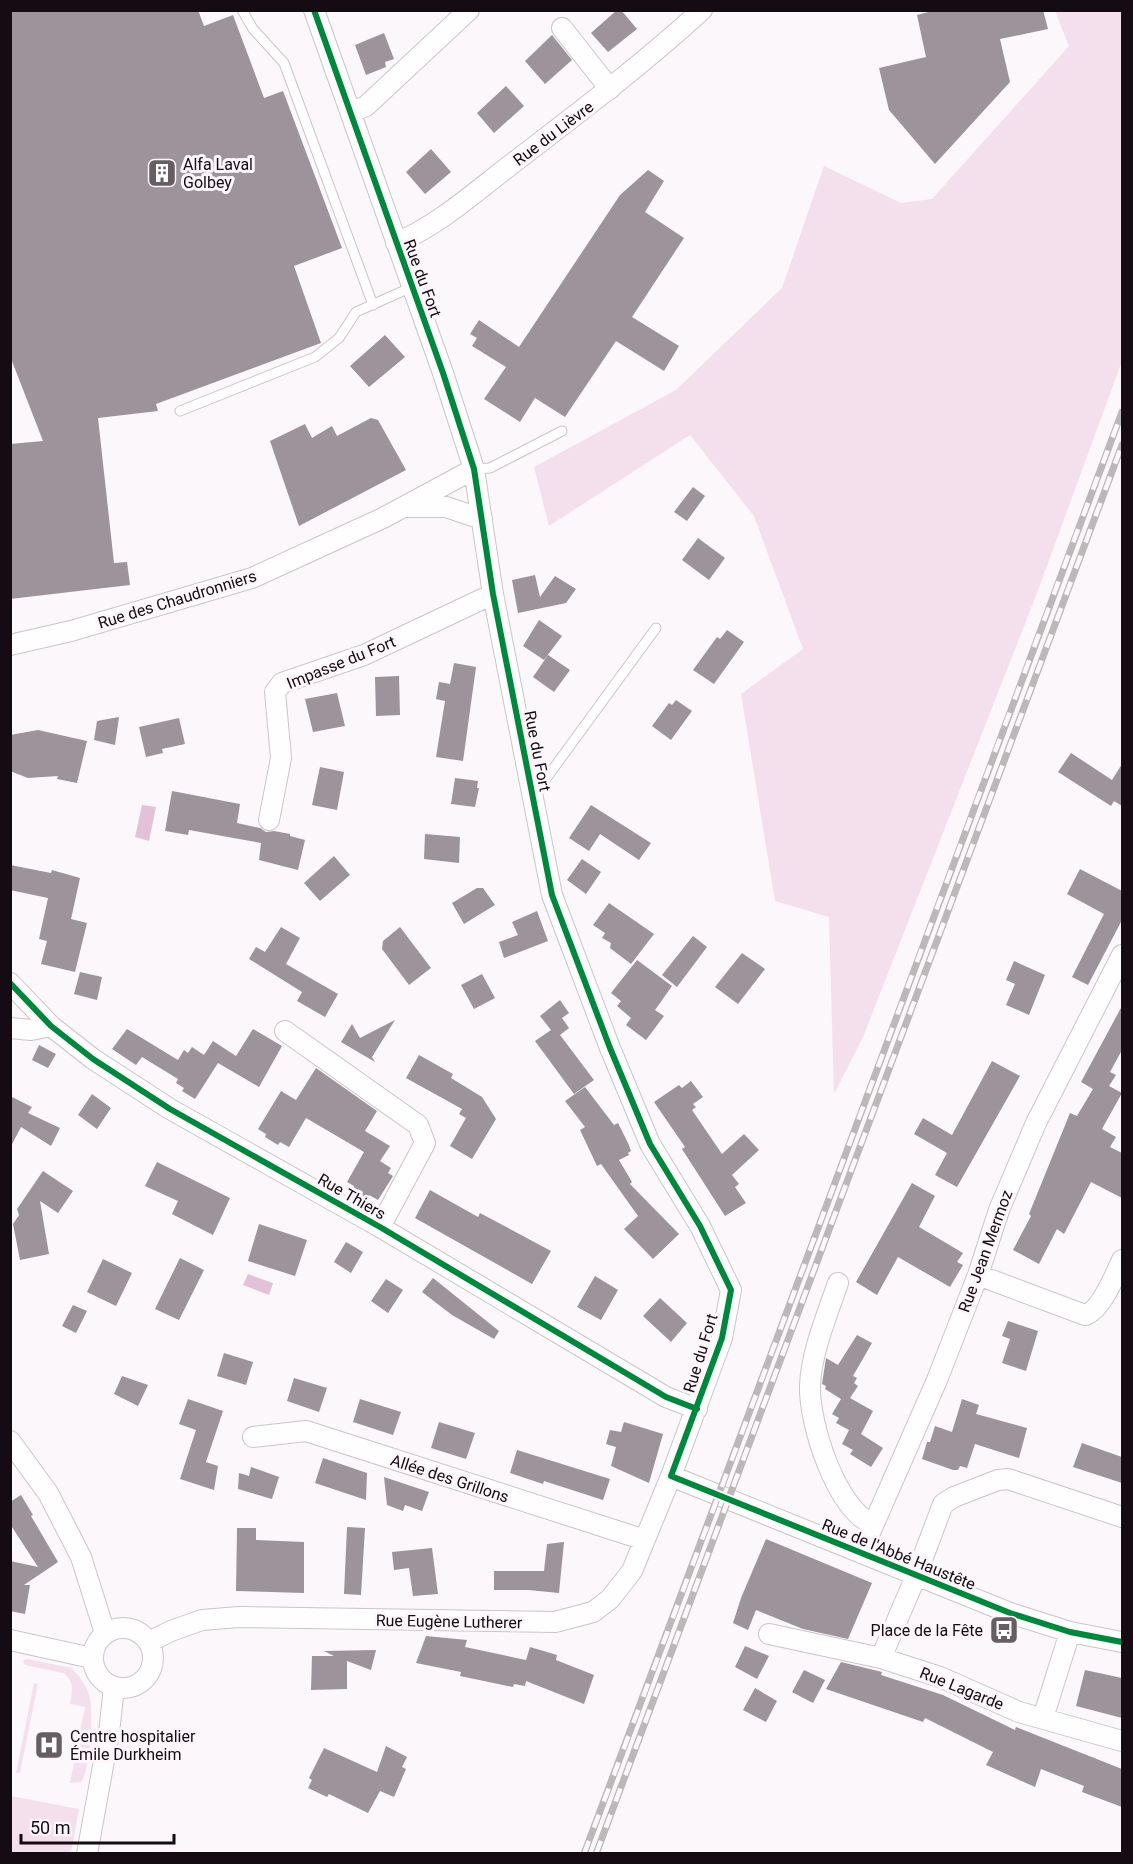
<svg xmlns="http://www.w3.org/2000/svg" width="1133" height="1864" font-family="Roboto,sans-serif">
  <rect width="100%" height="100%" fill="#fcf7fa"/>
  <path fill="#f4dfed" d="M1055,11h67v350l-85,232 -174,444 -29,57 -5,-177 -54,-16 -34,-207 62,-45 -49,-133 -64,-81 -141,91 -15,-59 142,-77 106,-102 42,-122 77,37 31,-4 137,-153z
    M27,1659l44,9c8,7 15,17 18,27 5,14 1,77 -8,87l-11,1 15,-76 -15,-3c2,-13 5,-23 -7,-31l-38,-8 -2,-4z
    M34,1683l4,1 -18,89h-4z
    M11,1796l68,13 -8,44h-60z"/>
  <path fill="#e3c2d9" d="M142,805l14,2 -7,34 -14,-4z
    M248,1274l25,9 -4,12 -26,-10z"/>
  <path fill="#9d939a" d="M10,10h188l6,16 29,-11 31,83 19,-7 59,157 -48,18 27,77 -165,61 2,7 -60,7 16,145 13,-1 3,23 -120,14v-155l33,-3 -33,-85z
    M617,10h4l16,19 -29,23 -17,-19z
    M936,10h107l5,19 -48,10 10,43 -75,82 -46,-54 -10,-42 47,-11 -9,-42z
    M384,33l10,26 -9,3 1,5 -20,8 -11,-30z
    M552,35l20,25 -27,24 -20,-23z
    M506,86l18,20 -30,27 -17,-20z
    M431,149l20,23 -26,22 -19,-22z
    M648,170l16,11 -19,31 39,26 -52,79 47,29 -15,25 -48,-30 -51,76 -30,-19 -15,24 -36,-23 22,-32 -34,-21 5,-8 -7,-4 9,-14 40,27 101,-152z
    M385,335l20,22 -36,30 -19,-21z
    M371,418l7,2 28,50 -107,56 -29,-85 35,-17 7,14 20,-12 5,10z
    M693,487l12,9 -18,25 -13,-9z
    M698,538l27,20 -16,22 -27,-20z
    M535,575l5,22 15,-21 21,13 -10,14 -48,10 -6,-33z
    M539,620l23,16 -18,24 -21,-14z
    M727,630l17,12 -30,42 -21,-14 24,-33 3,2z
    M548,655l22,15 -16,22 -21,-15z
    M454,663l22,4 -13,94 -27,-4 9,-56 -9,-2 3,-17 11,2z
    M399,676l1,39 -24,1 -1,-39z
    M337,693l8,33 -32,6 -8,-33z
    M676,700l16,11 -21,29 -19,-14 17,-23 3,2z
    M119,717l-4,28 -21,-5 3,-19z
    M179,718l6,26 -23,5 1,4 -17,4 -7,-30z
    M38,730l49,11 -10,42 -20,-4 1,-3 -30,2 -18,-7v-36z
    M1071,753l41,27 10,-16v42l-8,-5 -3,5 -53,-34z
    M320,767l24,5 -7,38 -25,-5z
    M455,778l23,3 -1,7h2l-4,19 -24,-3z
    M172,791l68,13 -3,19 23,5 6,4 8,-1 16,3v2l15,4 -7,30 -39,-10 2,-17 -72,-13 -1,5 -23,-4z
    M591,805l60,38 -12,17 -39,-26 -11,17 -20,-13z
    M425,834l35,3 -1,26 -35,-4z
    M334,856l16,19 -30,26 -16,-18z
    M582,859l19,13 -15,22 -19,-14z
    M10,865l41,8 1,-3 28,8 -9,41 16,4 -12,49 -34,-8 6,-23 -8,-2 9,-41 -38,-8z
    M1080,869l42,22v29l-34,65 -16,-8 32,-63 -37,-20z
    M477,888h6l12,17 -31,19 -12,-21z
    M609,903l45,31 -23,30 -21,-16 1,-5 -9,-5 3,-5 -12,-8z
    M537,911l11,30 -44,17 -5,-16 19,-7 -6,-13z
    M281,927l19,11 -14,26 52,30 -13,23 -28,-16 5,-9 -53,-33 7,-12 9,5z
    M400,927l31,41 -22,17 -27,-36 1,-8z
    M693,936l14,11 -30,40 -15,-12z
    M742,953l23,16 -27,35 -23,-17z
    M637,960l35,26 -17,24 9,6 -18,24 -20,-15 5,-7 -14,-12 4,-5 -10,-8z
    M1014,961l31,14 -16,40 -23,-10 9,-21 -9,-4z
    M80,972l22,5 -5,23 -23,-6z
    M482,974l13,24 -21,11 -13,-24z
    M560,1000l9,13 -7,5 7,10 -9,7 34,45 -20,14 -39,-53 16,-11 -11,-14z
    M1122,1006v44l-12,22 6,3 -7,11 13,7 -20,36 14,8 -6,10 12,6v45l-31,-16 -27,52 -7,-5 -18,35 -26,-14 18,-34 -2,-2 41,-101 7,3 16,-27 -12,-7z
    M395,1020l-23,37 3,5 -34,-20 11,-18 8,14z
    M127,1029l51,31 6,-10 4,3 4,-6 12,8 9,-14 23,15 17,-27 29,17 -23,41 -41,-24 -23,36 -13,-8 2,-3 -8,-5 2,-4 -36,-22 -6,8 -24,-16z
    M39,1045l17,9 -8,14 -16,-8z
    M419,1055l34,19 -2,4 31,19 14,22 -24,40 -22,-13 16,-28 -7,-4 3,-5 -56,-31z
    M992,1061l28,15 -63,111 -22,-12 12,-22 -33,-19 9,-16 29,17z
    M316,1068l61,43 -12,20 25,15 -10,15 11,7 -3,5 5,3 -15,24 -9,-5 -2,3 -14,-8 1,-4 -7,-4 17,-30 -58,-34 -17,29 -9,-5 -2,3 -13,-8 1,-3 -8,-5 23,-38 15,9z
    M691,1081l12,16 -10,7 3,3 -4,3 30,44 22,-20 15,16 -27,25 7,9 -4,3 11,16 -21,13 -43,-67 3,-2 -31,-45 25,-17 3,3z
    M585,1087l29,38 4,-2 10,20 3,8 -3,2 1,2 -10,5 13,22 -2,2 49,50 -26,25 -29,-30 14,-13 -37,-52 -4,2 -17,-36 5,-3 -20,-26z
    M92,1094l19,14 -14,21 -19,-14z
    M10,1096l22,11 -4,6 32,15 -9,18 -30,-19 -11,21z
    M157,1162l73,36 -17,37 -41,-21 6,-13 -33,-15z
    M43,1171l30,20 -15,22 -18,-12 9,53 -29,6 -7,-36 6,-9 -2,-6z
    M912,1183l23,13 -16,31 44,26 -6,9 6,3 -13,22 -52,-30 -21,38 -21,-13z
    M430,1190l48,27 2,-4 71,38 -19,33 -117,-66z
    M259,1224l48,16 -12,36 -47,-15z
    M346,1242l17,10 -12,21 -17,-11z
    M180,1258l24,12 -25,50 -24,-11z
    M103,1259l29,14 -16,33 -29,-14z
    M595,1276l23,14 -17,30 -24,-13z
    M433,1278l66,53 -5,8 -42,-24 -30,-23z
    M386,1279l17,11 -15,23 -17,-12z
    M660,1298l27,25 -16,19 -28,-26z
    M73,1305l14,6 -11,22 -14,-7z
    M1008,1321l30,10 -12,40 -24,-8 8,-24 -8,-3z
    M857,1335l15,8 -19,33 4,2 -3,5 4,3 -8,12 23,13 -12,23 22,14 -12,19 -21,-13 3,-4 -11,-6 7,-14 -13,-7 3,-5 -7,-4 9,-15 -16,-10 1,-3 -4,-2 4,-26 12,7z
    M224,1353l29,9 -7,23 -29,-9z
    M122,1376l26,9 -10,21 -24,-12z
    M294,1378l33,10 -8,24 -32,-11z
    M188,1399l35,12 -17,51 12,4 -4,24 -34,-11 16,-49 -17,-6z
    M360,1399l41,13 -8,23 -40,-13z
    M962,1399l17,6 -3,9 51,14 -8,30 -44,-14 -8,24 -7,-2 -2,4h-5l-31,-11 5,-17h3l5,-16 17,6z
    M439,1422l36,11 -9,26 -35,-11z
    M624,1422l39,12 -14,49 -38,-17 5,-19 -10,-3 4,-14 11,2z
    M1082,1443l40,14v26l-49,-16z
    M517,1450l93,29 -7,21 -59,-19 -1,3 -33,-11z
    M323,1458l44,15 -1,27 -51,-17z
    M251,1467l28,10 -7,22 -34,-10 1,-16 10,3z
    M384,1477l45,15 -7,19 -17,-6 -2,6 -16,-6z
    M21,1495l12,20 -2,1 27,46 -34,23h6l-5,29 -15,-3v-50l28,6 -28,-43v-22z
    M347,1527l18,1 -4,67 -17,-1z
    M237,1528h19v12l48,2v51l-68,-2z
    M766,1539l106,44 -24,56 -45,-10 -47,-19 -8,20 -15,-7 8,-25z
    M564,1542l-5,51 -31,-3h-34v-19h50l3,-27z
    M432,1548l6,46 -25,2 -4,-28 -15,2 -2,-18z
    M426,1636l41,4 -2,7 61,13 4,-13 27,8 -1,5 38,15 -10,29 -58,-23 -1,5 -11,-2 -1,3 -53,-11 1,-4 -45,-9z
    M745,1646l24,10 -12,23 -22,-12z
    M376,1650l-5,20 -24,-9v28l-36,1 1,-34h22l-10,-5z
    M841,1662l41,10 -1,3 62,20 72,35 1,-3 106,42v38l-40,-15 2,-6 -43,-17 -6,18 -49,-22 7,-13 -68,-34 -2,4 -97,-33z
    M804,1670l21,10 -12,23 -21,-11z
    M1085,1670l37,8v40l-46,-12z
    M755,1688l22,13 -11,21 -23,-12z
    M386,1746l21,11 -5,10 4,2 -12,28 -14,-6 -12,22 -39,-19 -2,3 -19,-9 4,-8 -3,-2 15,-30 53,24z"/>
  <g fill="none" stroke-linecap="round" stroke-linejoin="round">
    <g stroke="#ccc4c9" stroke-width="11">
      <path id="service" d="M242,10l11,19 31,34 89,242
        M180,411l135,-54 24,-19 17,-26 56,-25
        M474,469l16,-1 72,-37
        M534,795l122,-167"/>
    </g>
    <g stroke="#ccc4c9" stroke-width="22">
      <path id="minor" d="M562,28l48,61
        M352,112l14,-6 103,-96
        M396,243c43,-18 79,-51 117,-80 64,-49 129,-98 189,-153
        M406,507h40l36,12
        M10,645l61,-14 181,-53 131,-60 91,-49
        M269,820l12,-62 -6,-66 7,-9 82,-28 129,-61
        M10,983l41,43 42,33 77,50 210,118 286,170 31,12
        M10,1028l21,2 20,-4
        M285,1031l133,94 7,18 -45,84
        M978,1275l107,40c16,-4 30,-40 37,-55
        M838,1283c-11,32 -27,70 -28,103 -1,38 26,122 62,138
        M253,1437l53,-6 339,109
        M10,1441l38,52 33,64 24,76
        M671,1476l339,137 60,19 52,10
        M861,1553l76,-173 41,-105 21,-65 37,-87 86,-168
        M93 1658a30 30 0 1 1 60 0a30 30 0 1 1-60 0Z
        M769,1634l112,24 59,19 79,35 103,29
        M10,1640l82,18
        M149,1642l22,-11 31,-11 37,-3 316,5 38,-10 17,-13 22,-28 39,-95 51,-138 9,-48 -31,-64 -50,-82 -40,-96 -58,-153 -59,-301 -19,-125 -31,-96 -129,-363
        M881,1658l35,-82 27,-72 11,-7 44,-17 10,-1 114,38
        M1043,1718l27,-86
        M87,1854l22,-121 5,-46"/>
    </g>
    <use href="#service" stroke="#fffefe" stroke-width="9"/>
    <use href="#minor" stroke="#fffefe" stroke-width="20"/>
    <g stroke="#bbb8b9" stroke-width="7">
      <path id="rail" d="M584,1854c181,-480 358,-962 538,-1442
        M596,1854l526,-1409"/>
    </g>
    <use href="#rail" stroke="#fdf6fb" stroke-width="4.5" stroke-dasharray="14" stroke-linecap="butt"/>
    <g stroke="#fdf6fb" stroke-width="10">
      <path id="cycleway" d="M314,10l129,363 31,96 19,125 59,301 58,153 40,96 50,82 31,64 -9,48 -51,138 339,137 60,19 52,10
        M10,983l41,43 42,33 77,50 210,118 286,170 31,12"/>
    </g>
    <use href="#cycleway" stroke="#00873e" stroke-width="6"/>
  </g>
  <defs>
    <g id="building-square" transform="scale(1.5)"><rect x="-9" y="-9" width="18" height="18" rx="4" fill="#665e63" stroke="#fdf6fb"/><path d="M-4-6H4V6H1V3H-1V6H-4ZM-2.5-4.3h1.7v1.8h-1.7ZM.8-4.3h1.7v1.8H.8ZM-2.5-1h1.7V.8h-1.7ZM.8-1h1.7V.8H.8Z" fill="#fff"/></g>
    <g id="bus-square" transform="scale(1.5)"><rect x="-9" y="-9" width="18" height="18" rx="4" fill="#665e63" stroke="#fdf6fb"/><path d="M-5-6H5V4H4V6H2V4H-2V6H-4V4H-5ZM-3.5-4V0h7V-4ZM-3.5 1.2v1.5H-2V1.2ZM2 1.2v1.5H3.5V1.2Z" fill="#fff"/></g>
    <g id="hospital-square" transform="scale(1.5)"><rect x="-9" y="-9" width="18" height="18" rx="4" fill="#665e63" stroke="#fdf6fb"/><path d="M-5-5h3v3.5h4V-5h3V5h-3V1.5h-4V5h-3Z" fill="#fff"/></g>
  </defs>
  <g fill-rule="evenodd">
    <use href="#building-square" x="162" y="173"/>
    <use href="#bus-square" x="1004" y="1630"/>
    <use href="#hospital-square" x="49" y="1745"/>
  </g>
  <g text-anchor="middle" stroke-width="6" stroke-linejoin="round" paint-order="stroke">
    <g font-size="16" fill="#150b12" stroke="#fdf6fb">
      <text transform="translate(553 133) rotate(-37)" y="6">Rue du Lièvre</text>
      <text transform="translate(423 278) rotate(70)" y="6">Rue du Fort</text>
      <text transform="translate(177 599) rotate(-17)" y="6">Rue des Chaudronniers</text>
      <text transform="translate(341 662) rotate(-22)" y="6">Impasse du Fort</text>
      <text transform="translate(538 751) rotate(79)" y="6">Rue du Fort</text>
      <text transform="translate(352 1196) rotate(30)" y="6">Rue Thiers</text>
      <text transform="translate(985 1251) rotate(-70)" y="6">Rue Jean Mermoz</text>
      <text transform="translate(700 1353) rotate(-73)" y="6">Rue du Fort</text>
      <text transform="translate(450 1478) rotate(18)" y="6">Allée des Grillons</text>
      <text transform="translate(899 1554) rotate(22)" y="6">Rue de l'Abbé Haustête</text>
      <text transform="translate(449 1621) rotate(1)" y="6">Rue Eugène Lutherer</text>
      <text transform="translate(962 1688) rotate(22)" y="6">Rue Lagarde</text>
    </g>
    <g font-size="16" fill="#150b12" stroke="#fdf6fb" text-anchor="start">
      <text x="183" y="170">Alfa Laval<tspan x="183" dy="18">Golbey</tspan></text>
      <text x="983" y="1636" text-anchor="end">Place de la Fête</text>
      <text x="70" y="1742">Centre hospitalier<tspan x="70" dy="18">Émile Durkheim</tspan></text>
    </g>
  </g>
  <rect width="1133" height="1864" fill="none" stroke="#150b12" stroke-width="24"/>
  <path d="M21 1834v9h153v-9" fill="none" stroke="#150b12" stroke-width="3"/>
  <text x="30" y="1834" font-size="18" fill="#150b12" stroke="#fdf6fb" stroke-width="4.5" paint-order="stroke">50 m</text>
</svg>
